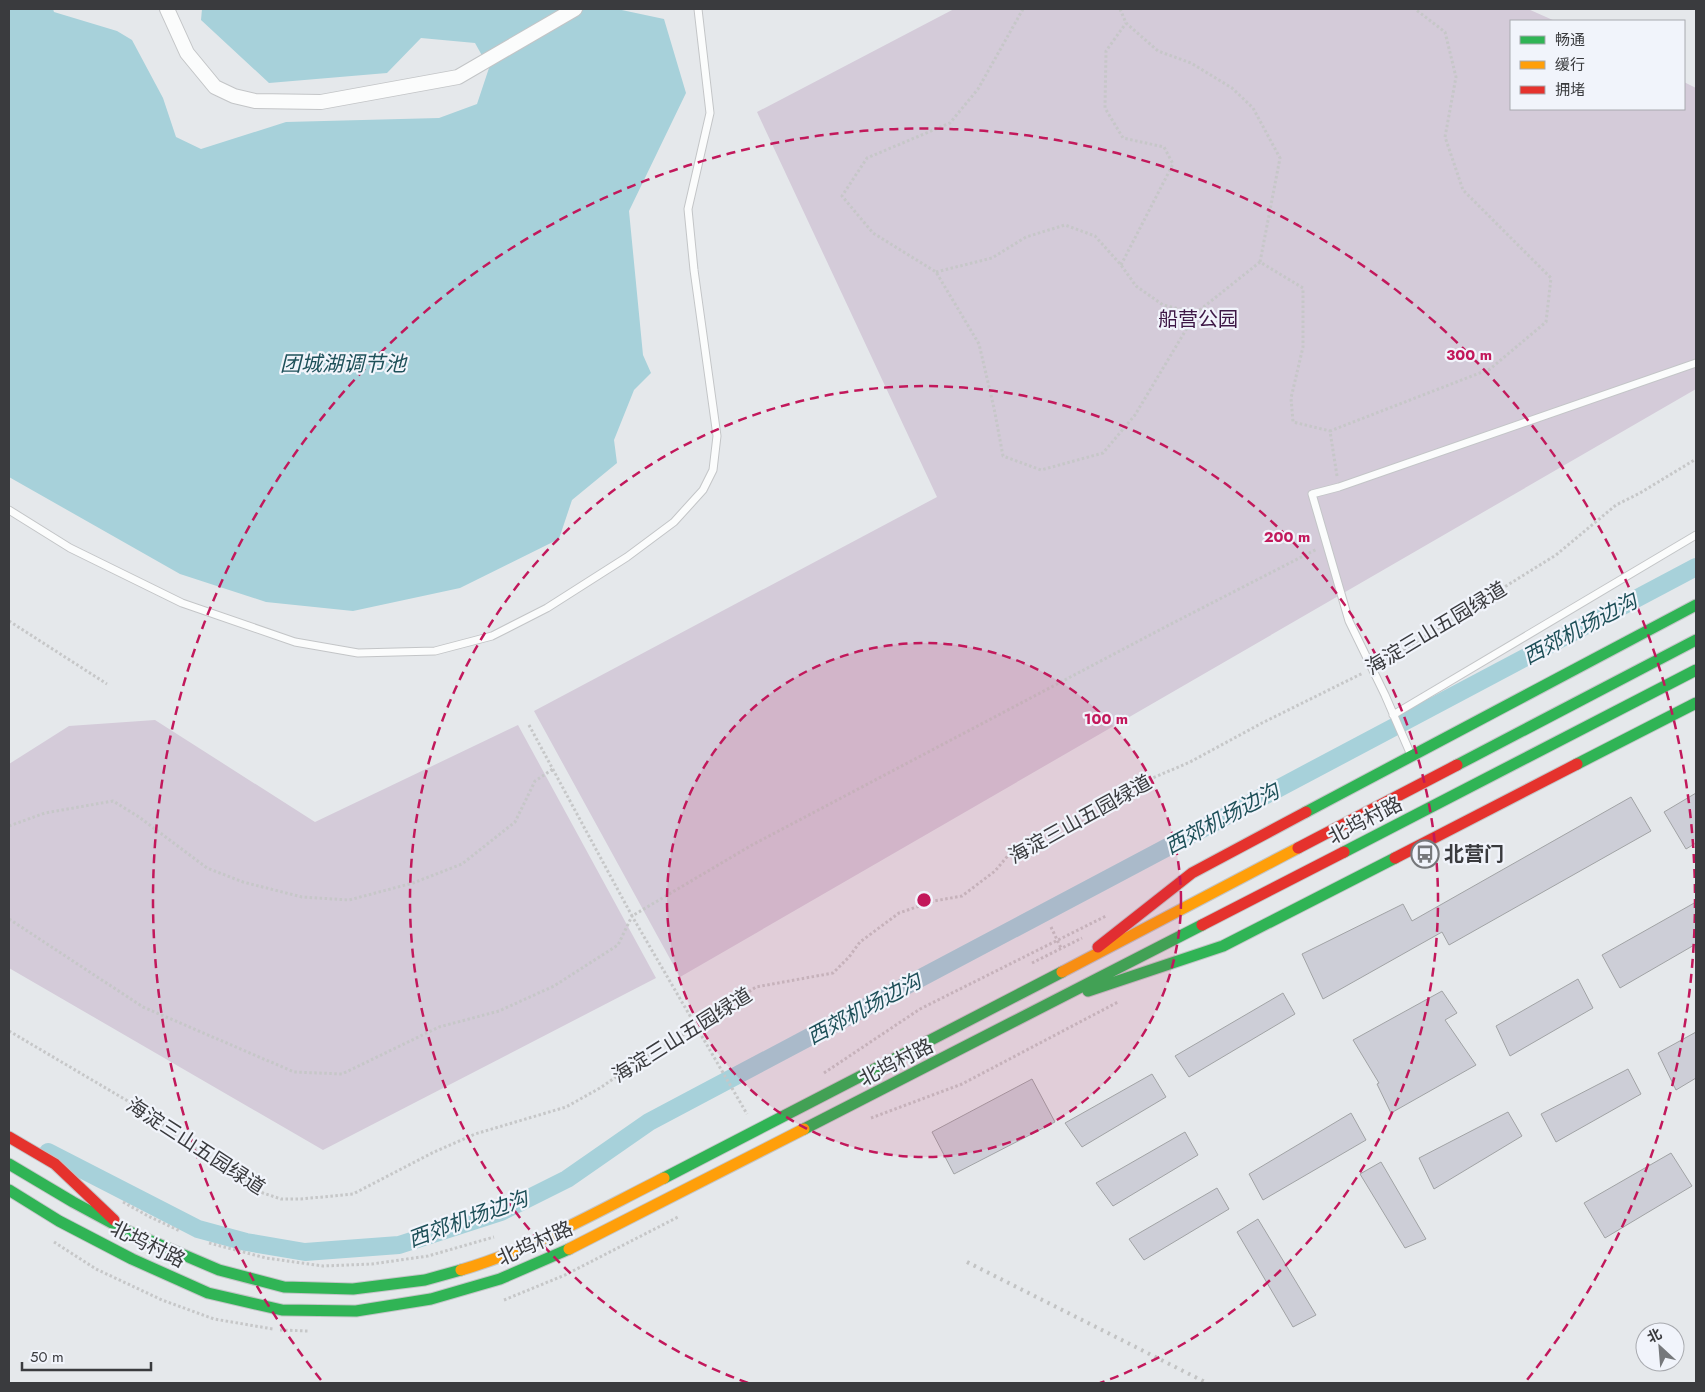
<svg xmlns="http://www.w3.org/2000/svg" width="1705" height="1392" font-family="Jost,'Noto Sans SC',sans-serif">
  <rect width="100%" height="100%" fill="#e5e8eb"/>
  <path fill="#d4cbd9" d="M954,9h574l27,12h-44v88h173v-27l12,6v301l-1016,588 -146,-266 403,-214 -180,-385z
    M155,720l160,102 203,-97 138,253 -333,172 -314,-182v-204l60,-38z"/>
  <path fill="#a7d1da" d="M9,9h44l1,3 63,19 15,9 31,58 13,39 25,12 85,-27 153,-4 38,-14 12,-36 -14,-25 -54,-5 -34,35 -118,10 -68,-63 1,-11h415l47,10 22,74 -57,118 14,144 8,18 -17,17 -20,50 3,23 -45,37 -13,39 -99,49 -107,23 -87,-9 -86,-28 -171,-97z"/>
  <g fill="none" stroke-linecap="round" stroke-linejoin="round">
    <path stroke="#a7d1da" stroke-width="18" d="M48,1152l150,77 48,13 59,10 94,-7 102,-33 66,-33 82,-57 1047,-555"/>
  </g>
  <path fill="#cdced7" stroke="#a1a3a5" d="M1696,793v50l-10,6 -22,-37z
    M1631,797l20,34 -202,114 -7,-13 -119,67 -21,-45 101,-50 9,17z
    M1696,902v42l-76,44 -18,-33z
    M1578,979l15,29 -83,48 -14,-30z
    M1442,991l15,22 -12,7 31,45 -85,48 -14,-29 2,-1 -26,-43z
    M1283,993l12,21 -106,63 -14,-21z
    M1696,1032v46l-20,12 -18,-37z
    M1628,1069l13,25 -85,48 -15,-28z
    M1152,1074l14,23 -84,50 -17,-24z
    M1032,1079l23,43 -101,52 -22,-42z
    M1508,1112l14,24 -88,53 -15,-31z
    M1351,1113l15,27 -103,60 -14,-26z
    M1185,1132l13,23 -85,51 -17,-23z
    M1671,1153l21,33 -87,52 -21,-35z
    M1381,1162l45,77 -21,9 -45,-74z
    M1217,1188l12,21 -85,51 -15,-21z
    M1258,1219l58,96 -23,12 -56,-95z"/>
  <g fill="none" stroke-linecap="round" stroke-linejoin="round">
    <g stroke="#c3c5c7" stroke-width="9">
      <path id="lane" d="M9,510l61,38 112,55 113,39 63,11 77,-2 57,-15 55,-28 80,-51 47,-35 29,-32 10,-20 4,-34 -23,-166 -6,-61 22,-96 -12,-104
        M1393,715l303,-180
        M1411,755l-26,-60 -36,-74 -37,-127 27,-7 357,-124"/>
    </g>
    <g stroke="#c3c5c7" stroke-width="16">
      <path id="street" d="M167,9l20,44 28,34 19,9 21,5 66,1 137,-25 117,-68"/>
    </g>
    <g stroke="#c3c5c7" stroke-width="13">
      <path id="fast" d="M1577,764l119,-61
        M1457,765l239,-125
        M1306,812l390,-207
        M1344,852l352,-182
        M1088,991l135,-45 172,-88
        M804,1129l398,-204
        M9,1164l64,38 50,27 96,41 65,17 69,2 72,-9 36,-10
        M664,1178l398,-206
        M9,1190l50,31 73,38 76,34 74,17 74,1 75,-12 69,-20 69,-30"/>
    </g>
    <g stroke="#c3c5c7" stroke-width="13">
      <path id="slow" d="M1062,972l236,-124
        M569,1249l235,-120
        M461,1270c72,-21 137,-59 203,-92"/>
    </g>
    <g stroke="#c3c5c7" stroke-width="13">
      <path id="jam" d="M1298,848l159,-83
        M1395,858l182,-94
        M1202,925l142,-73
        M1098,947l94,-74 114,-61
        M9,1137l46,27 59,56"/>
    </g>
    <path stroke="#c6c7c8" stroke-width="3" stroke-dasharray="2.5 2.5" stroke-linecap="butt" d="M1023,9l-45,80 -28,34 -83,35 -25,38 31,37 63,39 43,72 15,64 9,48 38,14 62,-17 32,-38 61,-102 64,-51 43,26v59l-12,51 2,24 37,9
      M1120,9l6,14 32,28 33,12 41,25 21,20 27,50 -20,104
      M1121,265l52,-101 -9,-17 -41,-9 -18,-30 1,-57 20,-28
      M936,272l56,-14 34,-21 39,-12 30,11 26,29 15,21 27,19 33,8
      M1337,476l-7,-45 160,-62 56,-47 5,-44 -88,-88 -18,-53 11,-60 -11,-45 -30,-23
      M9,621l98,63
      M1382,663l174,-108 60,-50 24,-12 56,-34
      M529,725l103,191 120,-71 417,-220 148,-76
      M9,826l36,-13 68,-12 26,16 68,51 36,14 59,15 47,3 64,-17 49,-19 53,-42 20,-41 18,-12
      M9,919l134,88 151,65 48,2 97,-47 60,-16 55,-25 64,-41 14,-29 115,198
      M1051,927l10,21
      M1032,963l50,-25
      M9,1031l134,79 43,32 77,51 18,6h20l52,-5 81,-42 41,-18 91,-27 34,-19 42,-29 54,-32 60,-40 77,-14 16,-16 11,-15 39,-29 35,-12 28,-5 33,-25 16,-19 25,-12 32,-11 28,-14 45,-32 49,-21 72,-39 101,-50
      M824,1073l96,-64 186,-93
      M871,1118l91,-34 156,-82
      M123,1202l25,14 32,15
      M54,1242l42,27 66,31 52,19 59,10
      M209,1243l57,15 57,8 49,-2 56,-8 66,-19
      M504,1300l61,-25 113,-58
      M280,1330l28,1"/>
    <use href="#lane" stroke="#fbfcfc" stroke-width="7"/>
    <use href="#street" stroke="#fbfcfc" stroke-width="14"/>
    <use href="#fast" stroke="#30b455" stroke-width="11"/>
    <use href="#slow" stroke="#ff9f0a" stroke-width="11"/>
    <use href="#jam" stroke="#e5322d" stroke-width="11"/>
    <path stroke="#c2c3c3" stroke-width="4" stroke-dasharray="2.5 5" stroke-linecap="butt" d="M967,1262l240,121"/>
  </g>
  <circle cx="924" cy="900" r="257" fill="#c2185b" fill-opacity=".12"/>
  <g fill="none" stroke="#c2185b" stroke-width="2.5" stroke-dasharray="9 6">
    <circle cx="924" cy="900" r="257"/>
    <path d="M748 1383A514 514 0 1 1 1100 1383"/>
    <path d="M321 1380A771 771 0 1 1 1527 1380"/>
  </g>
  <defs>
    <g id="bus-ring" transform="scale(1.4375)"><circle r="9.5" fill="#f1f4fb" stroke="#76787b" stroke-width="1.5"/><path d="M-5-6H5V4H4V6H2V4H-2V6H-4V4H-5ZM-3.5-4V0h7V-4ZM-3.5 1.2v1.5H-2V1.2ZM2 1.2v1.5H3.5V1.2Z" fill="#76787b"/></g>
  </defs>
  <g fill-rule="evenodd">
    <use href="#bus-ring" x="1425" y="854"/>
  </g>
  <g text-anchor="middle" stroke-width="4.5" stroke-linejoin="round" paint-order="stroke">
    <g font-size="20" fill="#3e1846" stroke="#f1f4fb">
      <text x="1198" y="326">船营公园</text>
    </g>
    <g font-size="20" fill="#3a3b3e" stroke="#f1f4fb">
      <text transform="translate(1436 628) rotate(-31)" y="7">海淀三山五园绿道</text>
      <text transform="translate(1080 819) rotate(-29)" y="7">海淀三山五园绿道</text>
      <text transform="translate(1365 820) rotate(-27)" y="7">北坞村路</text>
      <text transform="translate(682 1035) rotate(-32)" y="7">海淀三山五园绿道</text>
      <text transform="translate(896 1062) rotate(-27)" y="7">北坞村路</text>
      <text transform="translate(196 1146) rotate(33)" y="7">海淀三山五园绿道</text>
      <text transform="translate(535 1243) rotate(-24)" y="7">北坞村路</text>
      <text transform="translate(148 1244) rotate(26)" y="7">北坞村路</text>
    </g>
    <g font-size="20" font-weight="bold" fill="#3a3b3e" stroke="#f1f4fb" text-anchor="start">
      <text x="1444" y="861">北营门</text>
    </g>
    <g font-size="21" font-style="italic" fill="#1e5059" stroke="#f1f4fb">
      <text x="343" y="371">团城湖调节池</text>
      <text transform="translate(1580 629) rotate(-28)" y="7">西郊机场边沟</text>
      <text transform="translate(1222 819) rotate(-28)" y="7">西郊机场边沟</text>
      <text transform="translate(864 1009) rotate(-28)" y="7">西郊机场边沟</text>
      <text transform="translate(468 1219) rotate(-20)" y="7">西郊机场边沟</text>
    </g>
  </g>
  <circle cx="924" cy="900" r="8" fill="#c2185b" stroke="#f1f4fb" stroke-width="2.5"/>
  <g font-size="15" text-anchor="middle" font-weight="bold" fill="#c2185b" stroke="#f1f4fb" stroke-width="4.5" stroke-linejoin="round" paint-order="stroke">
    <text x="1469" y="360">300 m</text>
    <text x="1287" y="542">200 m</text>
    <text x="1106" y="724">100 m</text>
  </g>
  <rect width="1705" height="1392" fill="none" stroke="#3a3b3e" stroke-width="20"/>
  <rect x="1510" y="20" width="175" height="90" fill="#f1f4fb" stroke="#a8aaaf"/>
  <rect x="1520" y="36" width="25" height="8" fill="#30b455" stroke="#a8aaaf"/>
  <text x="1555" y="45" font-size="15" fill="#3a3b3e">畅通</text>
  <rect x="1520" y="61" width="25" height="8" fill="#ff9f0a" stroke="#a8aaaf"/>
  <text x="1555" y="70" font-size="15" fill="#3a3b3e">缓行</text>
  <rect x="1520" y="86" width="25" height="8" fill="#e5322d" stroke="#a8aaaf"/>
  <text x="1555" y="95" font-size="15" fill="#3a3b3e">拥堵</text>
  <g transform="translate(1660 1347) rotate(334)"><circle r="24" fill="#f1f4fb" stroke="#a8aaaf"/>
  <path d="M0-4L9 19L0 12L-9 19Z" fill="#76787b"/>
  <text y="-8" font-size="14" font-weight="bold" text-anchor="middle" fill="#3a3b3e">北</text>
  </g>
  <path d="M22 1362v8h129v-8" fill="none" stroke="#3a3b3e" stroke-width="2.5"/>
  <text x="30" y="1362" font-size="15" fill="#3a3b3e" stroke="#f1f4fb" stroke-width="4" paint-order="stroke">50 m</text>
</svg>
